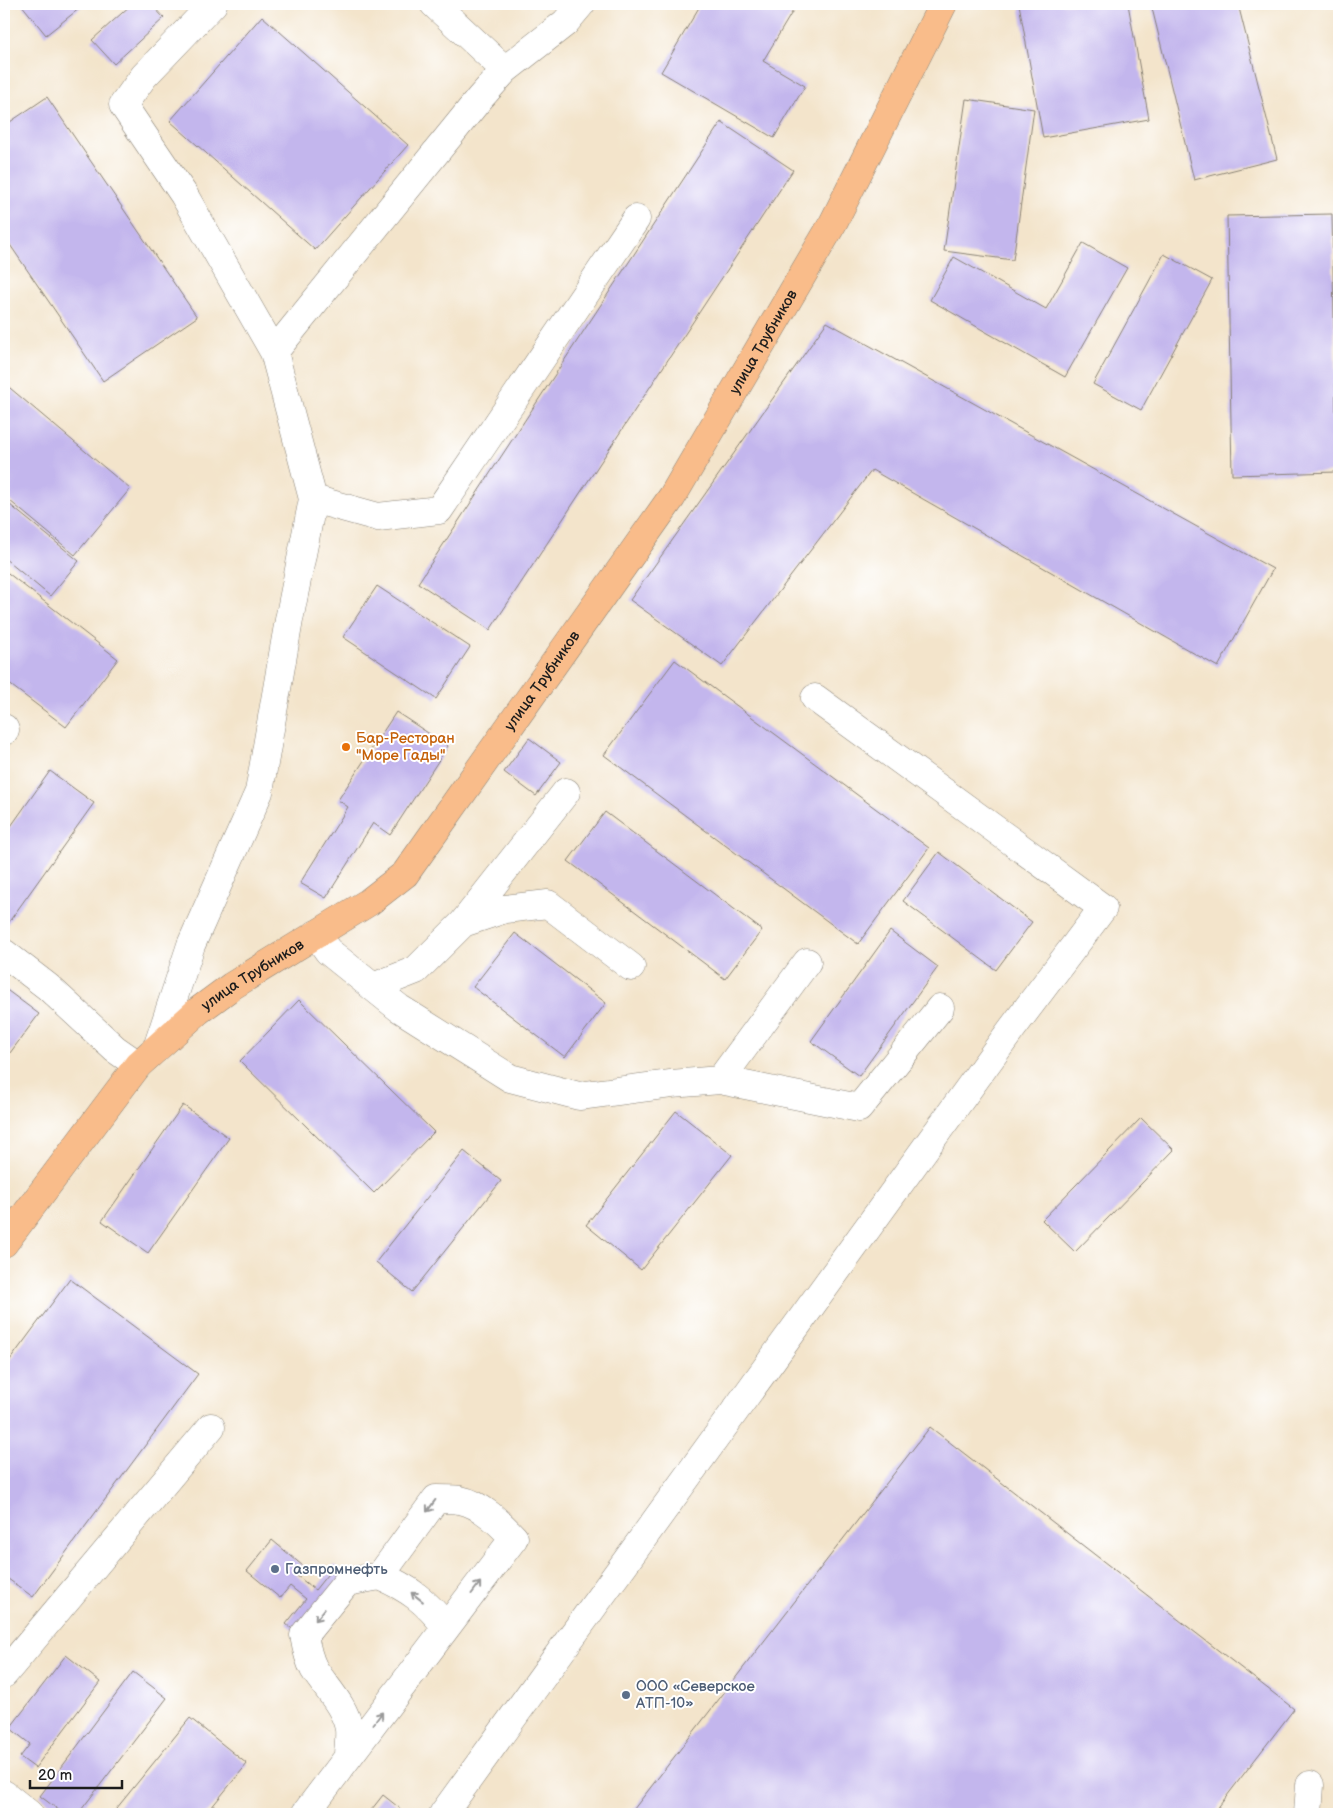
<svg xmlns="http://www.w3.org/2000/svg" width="1343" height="1818" font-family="'Balsamiq Sans',sans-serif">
  <rect width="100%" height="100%" fill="#fff"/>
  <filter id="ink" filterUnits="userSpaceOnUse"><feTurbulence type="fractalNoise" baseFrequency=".02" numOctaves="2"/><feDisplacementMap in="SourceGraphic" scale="10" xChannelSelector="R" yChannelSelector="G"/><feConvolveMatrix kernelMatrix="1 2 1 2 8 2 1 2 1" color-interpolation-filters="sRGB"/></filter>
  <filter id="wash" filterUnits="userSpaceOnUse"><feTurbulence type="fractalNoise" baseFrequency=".0096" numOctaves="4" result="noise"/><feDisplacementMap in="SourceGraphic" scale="20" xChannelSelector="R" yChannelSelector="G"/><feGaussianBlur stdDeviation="1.12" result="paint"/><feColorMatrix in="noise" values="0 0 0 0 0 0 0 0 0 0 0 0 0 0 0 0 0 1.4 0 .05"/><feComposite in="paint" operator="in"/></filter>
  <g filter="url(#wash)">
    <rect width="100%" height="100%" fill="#f3e4cb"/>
    <g id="blocks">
      <path fill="#c3b6ed" d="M21,4h64l-39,31z
        M132,4h19l13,14 -50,46 -22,-24z
        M701,4h96l-34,57 42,25 -31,52 -113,-66z
        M1019,4h109l21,115 -106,19z
        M1151,4h87l39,155 -83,21z
        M262,16l146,129 -93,105 -145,-129z
        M47,97l150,220 -94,64 -99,-145v-110z
        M966,99l68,10 -21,151 -69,-9z
        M721,122l72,48 -303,460 -72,-47z
        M1332,214l5,258 -105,3 -5,-259z
        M1083,243l44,25 -62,109 -135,-77 24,-43 92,52z
        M1164,254l48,26 -71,130 -48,-26z
        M827,322l446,247 -55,98 -346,-197 -150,196 -92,-66z
        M4,383l126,106 -55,66 -71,-59z
        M4,500l75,61 -29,35 -46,-38z
        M4,570l114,89 -52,68 -62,-47z
        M377,586l93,61 -34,52 -93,-62z
        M675,660l254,188 -71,96 -254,-189z
        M396,712l52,34 -58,89 -17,-12 -47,75 -26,-15 48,-76 -10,-7z
        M529,738l32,24 -25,34 -32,-24z
        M50,771l44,32 -88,123 -2,-2v-88z
        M605,812l157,118 -37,49 -157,-118z
        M939,852l93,70 -36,48 -93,-69z
        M890,931l48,36 -79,109 -48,-35z
        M515,933l91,70 -41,54 -92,-70z
        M4,988l35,26 -35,47z
        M299,1000l135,132 -60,61 -134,-132z
        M183,1105l46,33 -81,115 -46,-32z
        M676,1111l56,44 -91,115 -55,-45z
        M1141,1118l33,32 -99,102 -33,-32z
        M464,1151l37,30 -89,111 -36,-30z
        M70,1279l128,95 -165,223 -29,-21v-208z
        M930,1427l364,282 -81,105h-583z
        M272,1540l31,26 -7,9 19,15 20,-25 26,21 -48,60 -27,-22 20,-25 -16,-13 -10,12 -33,-27z
        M66,1655l34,27 -65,86 -15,-11 10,-13 -20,-16z
        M133,1672l34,26 -89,116h-14l-24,-18z
        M190,1718l57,46 -41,50h-94z
        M383,1795l24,19h-39z"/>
    </g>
  </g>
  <g filter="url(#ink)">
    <use href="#blocks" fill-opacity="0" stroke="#888074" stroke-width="1"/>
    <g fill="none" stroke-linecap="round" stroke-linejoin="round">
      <g stroke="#888074" stroke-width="29">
        <path id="minor" d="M434,4l71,66
          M274,352l206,-254 25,-28 60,-47 16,-19
          M313,499l65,18 61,-7 197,-291
          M4,728l1,2 -1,1
          M463,923l42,-14 43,-5 83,63
          M316,934l12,17 71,57 111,70 69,18 92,-12 49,-4 139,28 81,-100
          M4,953l44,34 67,62 23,16
          M373,987l43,-17 47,-47 103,-131
          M157,1048l34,-103 68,-153 30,-172 24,-121 -39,-147 -90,-157 -61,-90 21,-29 69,-72
          M720,1080l87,-118
          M380,1576c29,12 47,26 66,51
          M4,1674l207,-247
          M4,1794l25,20
          M305,1814l209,-276c-14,-15 -33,-34 -54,-38 -8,-1 -16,-1 -24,-1l-56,77 -33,6 -43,53c2,12 4,23 10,34 12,19 31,37 35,60 1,9 -1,19 -1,27
          M443,1814l568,-784 92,-122 -288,-210
          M1308,1814l2,-29"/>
      </g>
      <g stroke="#888074" stroke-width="29">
        <g id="major">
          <path id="s1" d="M4,1243l134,-178 60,-54 34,-25 137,-84 36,-28 267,-377 161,-274 110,-219"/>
        </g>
      </g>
      <use href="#minor" stroke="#fff" stroke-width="28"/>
      <use href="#major" stroke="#f9bc8a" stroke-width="28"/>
    </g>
    <defs><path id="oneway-shaft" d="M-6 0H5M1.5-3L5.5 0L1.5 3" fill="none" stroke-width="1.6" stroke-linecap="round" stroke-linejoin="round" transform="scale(1.25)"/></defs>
    <g stroke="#999">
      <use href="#oneway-shaft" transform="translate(431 1506) rotate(126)"/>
      <use href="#oneway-shaft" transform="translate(476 1588) rotate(-53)"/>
      <use href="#oneway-shaft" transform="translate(417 1597) rotate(-142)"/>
      <use href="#oneway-shaft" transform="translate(320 1615) rotate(129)"/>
      <use href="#oneway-shaft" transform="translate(378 1718) rotate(-53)"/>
    </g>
  </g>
  <circle fill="#e8710a" stroke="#fff" stroke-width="2" cx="346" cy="747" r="5"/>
  <g fill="#5c6f8a" stroke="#fff" stroke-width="2">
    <circle cx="275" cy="1569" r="5"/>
    <circle cx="626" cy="1695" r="5"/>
  </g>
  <g text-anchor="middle" stroke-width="4" stroke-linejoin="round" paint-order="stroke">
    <g font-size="15" fill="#1c1c1c" stroke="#fff">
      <text dy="5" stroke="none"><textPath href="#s1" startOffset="1194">улица Трубников</textPath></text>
      <text dy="5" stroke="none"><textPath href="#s1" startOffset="789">улица Трубников</textPath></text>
      <text dy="5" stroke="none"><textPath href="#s1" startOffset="369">улица Трубников</textPath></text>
    </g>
    <g font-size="15" fill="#c56008" stroke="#fff" text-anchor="start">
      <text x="356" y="743">Бар-Ресторан<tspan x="356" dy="17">"Море Гады"</tspan></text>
    </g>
    <g font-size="15" fill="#4e5e75" stroke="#fff" text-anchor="start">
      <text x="285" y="1574">Газпромнефть</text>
      <text x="636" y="1691">ООО «Северское<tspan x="636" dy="17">АТП-10»</tspan></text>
    </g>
  </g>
  <rect width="1343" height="1818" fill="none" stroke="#fff" stroke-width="20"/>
  <path d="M30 1780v8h92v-8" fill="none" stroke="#1c1c1c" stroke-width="2.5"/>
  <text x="38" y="1780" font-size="15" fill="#1c1c1c" stroke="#ffffff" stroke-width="4" paint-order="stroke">20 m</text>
</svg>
